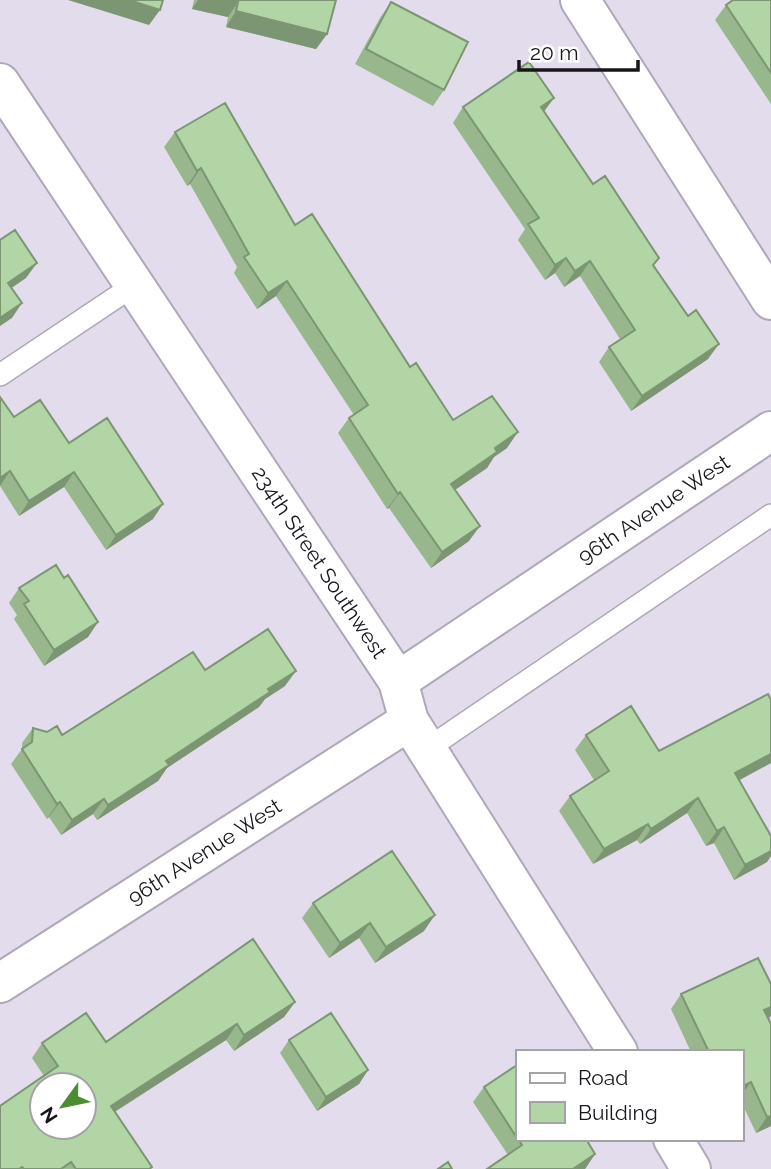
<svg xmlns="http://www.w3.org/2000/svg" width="771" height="1169" font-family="Raleway,sans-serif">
  <rect width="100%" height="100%" fill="#e2dcec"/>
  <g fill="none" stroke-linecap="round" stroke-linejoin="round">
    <g stroke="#aea8b8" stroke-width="24">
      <path id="service" d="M0,375l133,-89
        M427,749l344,-234"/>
    </g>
    <g stroke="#aea8b8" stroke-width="42">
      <g id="minor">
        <path d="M580,0l191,300"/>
        <path id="s1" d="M0,83l398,598 11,40 209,331"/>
        <path id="s2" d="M398,681l373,-250"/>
        <path id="s3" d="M0,983l409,-262"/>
        <path d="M673,1139l18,30"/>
      </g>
    </g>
    <use href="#service" stroke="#fff" stroke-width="21"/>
    <use href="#minor" stroke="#fff" stroke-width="38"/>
  </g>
  <path fill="#98b78d" d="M194,0h142l-9,34 -11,15 -90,-22 2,-10 -36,-8z
    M771,0v104l-56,-84 11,-15z
    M391,2l53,88 -11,16 -78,-42 25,-46z
    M463,107l81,5 49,72 61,82 54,93 -77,52 -32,-49 10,-15 11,-8 -40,-63 -16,11 -9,-14 -10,7 -27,-40 7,-11 -72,-106z
    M175,132l120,93 158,195 54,28 -13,9 -7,11 -32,22 14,51 -38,27 -42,-60 -2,1 -49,-76 11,-15 5,-3 -78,-119 -19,13 -23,-36 3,-6 -47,-83 -3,2 -23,-39z
    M0,397l14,20 55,26 84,76 -47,31 -42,-63 -45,29 -19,-30z
    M64,578l34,44 -10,15 -44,29 -30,-47 3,-4 -8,-12 10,-15z
    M205,670l80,16 -20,13 -6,8 -92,61 -9,13 -61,39 -4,-6 -32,21 -12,-18 -2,2 -36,-55 11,-15v-6l11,-15 14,4 15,3z
    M586,735l73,16 81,29 27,82 -33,18 -20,-37 -8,3 -19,-33 -47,31 -3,-4 -44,24 -34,-53 11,-15 24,-16 -19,-30z
    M313,903l111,28 -49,32 -16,-25 -30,20 -27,-40z
    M681,994l88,25 2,107 -15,7 -15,-32v-49h-50l-20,-43z
    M295,1002l-11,15 -50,34 -8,-11 -111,72 37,55 -1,2h-151l44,-93 -12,-18 10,-15 64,-1z
    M289,1040l79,30 -9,14 -42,27 -37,-58z
    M517,1065v74h69l9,15 -10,15h-98l21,-14 -35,-53 11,-15z"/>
  <path fill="#7c9573" d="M68,0h61l31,10 -11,15z
    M198,0h32l8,2 -10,15 -36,-8z
    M236,11l91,23 -11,15 -90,-22z
    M554,98l-11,15 -2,-6z
    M201,168l-11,16 -3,2 10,-15z
    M566,258l-11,15 -10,7 10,-15z
    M590,261l-10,15 -16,11 11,-16z
    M37,263l-11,15 -26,18 8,-13z
    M287,281l-11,15 -19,13 11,-16z
    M22,303l-10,15 -12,8v-8z
    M719,344l-11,15 -77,52 11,-15z
    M518,432l-11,16 -13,9 -7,11 -47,32 11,-16 44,-36z
    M10,471l-10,15v-8z
    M74,472l-10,15 -45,29 10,-15z
    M400,492l-11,16 -2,1 11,-15z
    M163,504l-10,15 -47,31 10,-15z
    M480,526l-11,15 -38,27 11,-16z
    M98,622l-10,15 -44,29 10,-16z
    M296,671l-11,15 -20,13 -6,8 -92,61 -9,13 -61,39 11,-15 58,-44 102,-72z
    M771,754v9l-46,25 10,-15z
    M698,798l-11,15 -47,31 11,-15z
    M104,799l-11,15 -32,21 11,-15z
    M60,802l-11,15 -2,2 10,-15z
    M648,824l-11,16 -44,24 11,-15z
    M724,827l-10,16 -8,3 11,-15z
    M771,851v5l-4,6 -33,18 11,-15z
    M435,915l-11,16 -49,32 11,-16z
    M370,923l-11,15 -30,20 11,-15z
    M295,1002l-11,15 -50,34 10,-16z
    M771,1007v9l-2,2 -15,7 10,-15z
    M237,1024l-11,16 -126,81 11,-15z
    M368,1070l-9,14 -42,27 9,-14z
    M751,1082l-10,14v-9z
    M771,1116v10l-15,7 11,-16z
    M595,1154l-10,15h-12z"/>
  <path fill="#b1d5a4" stroke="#7c9573" stroke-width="2" fill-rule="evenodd" d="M129,0h34l-3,10z
    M230,0h106l-9,34 -91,-23 2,-9z
    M733,0h38v73l-45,-68z
    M391,2l77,40 -24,48 -78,-41z
    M529,62l25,36 -13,9 52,77 12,-8 54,82 -6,7 35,51 8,-6 23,34 -77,52 -33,-49 26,-17 -45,-69 -15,10 -9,-13 -11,7 -27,-41 11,-6 -76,-111z
    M225,103l70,122 17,-11 98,153 6,-4 37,57 39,-24 26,36 -23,16 2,4 -46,32 29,42 -38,26 -42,-60 -2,2 -49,-76 19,-13 -81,-124 -19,12 -24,-36 5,-3 -48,-86 -4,3 -22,-39z
    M15,230l22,33 -29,20 14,20 -22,15v-78z
    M0,397l14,20 26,-17 29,43 38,-25 56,86 -47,31 -42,-63 -45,29 -19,-30 -10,7z
    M56,565l8,13 4,-3 30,47 -44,28 -30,-46 5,-3 -10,-13z
    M268,629l28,42 -28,18 2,3 -104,69 3,4 -61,40 -4,-6 -32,21 -12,-18 -3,2 -35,-55 10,-7 1,-14 14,4 10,-6 5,9 131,-83 12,18z
    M768,694l3,6v54l-36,19 36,63v15l-26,14 -21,-38 -7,4 -19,-33 -47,31 -3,-5 -44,25 -34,-53 39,-25 -23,-36 45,-29 28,45z
    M392,851l43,64 -49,32 -16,-24 -30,20 -27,-40z
    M253,939l42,63 -51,33 -7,-11 -126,82 41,61 -3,2h-73l-5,-7 -10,7h-37l-2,-2 -3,2h-19v-63l58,-40 -16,-23 44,-30 20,29zM42,1085h42v42h-42z
    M758,958l13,26v23l-7,3 7,14v92l-4,1 -16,-35 -10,5v-35h-32l-28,-58z
    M331,1013l37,57 -42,27 -37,-57z
    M517,1065v73l-33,-51z
    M518,1139h68l9,15 -22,15h-86l35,-24z
    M448,1162l4,7h-14z"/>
  <g text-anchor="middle" stroke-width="7" stroke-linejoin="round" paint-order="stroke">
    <g font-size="21" fill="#18161c" stroke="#fff">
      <text dy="7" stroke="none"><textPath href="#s2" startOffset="308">96th Avenue West</textPath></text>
      <text dy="7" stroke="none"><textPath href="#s1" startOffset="576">234th Street Southwest</textPath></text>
      <text dy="7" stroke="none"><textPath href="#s3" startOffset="243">96th Avenue West</textPath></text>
    </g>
  </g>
  <rect x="516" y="1050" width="228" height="91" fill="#ffffff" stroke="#a3a2a4" stroke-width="2"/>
  <rect x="530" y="1073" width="35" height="10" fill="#ffffff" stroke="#a3a2a4" stroke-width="2"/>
  <text x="578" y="1085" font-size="21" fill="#18161c">Road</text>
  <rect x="530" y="1102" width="35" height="21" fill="#b1d5a4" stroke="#a3a2a4" stroke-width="2"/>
  <text x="578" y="1120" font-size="21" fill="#18161c">Building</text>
  <g transform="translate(63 1106) rotate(237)"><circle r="33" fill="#ffffff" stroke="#a3a2a4" stroke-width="2"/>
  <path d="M0-5L12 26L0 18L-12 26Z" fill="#4b8d30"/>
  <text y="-10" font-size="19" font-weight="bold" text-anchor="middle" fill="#18161c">N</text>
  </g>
  <path d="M519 60v10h119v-10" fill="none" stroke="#18161c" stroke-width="3.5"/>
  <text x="530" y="60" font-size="21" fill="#18161c" stroke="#ffffff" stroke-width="5" paint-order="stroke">20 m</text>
</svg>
